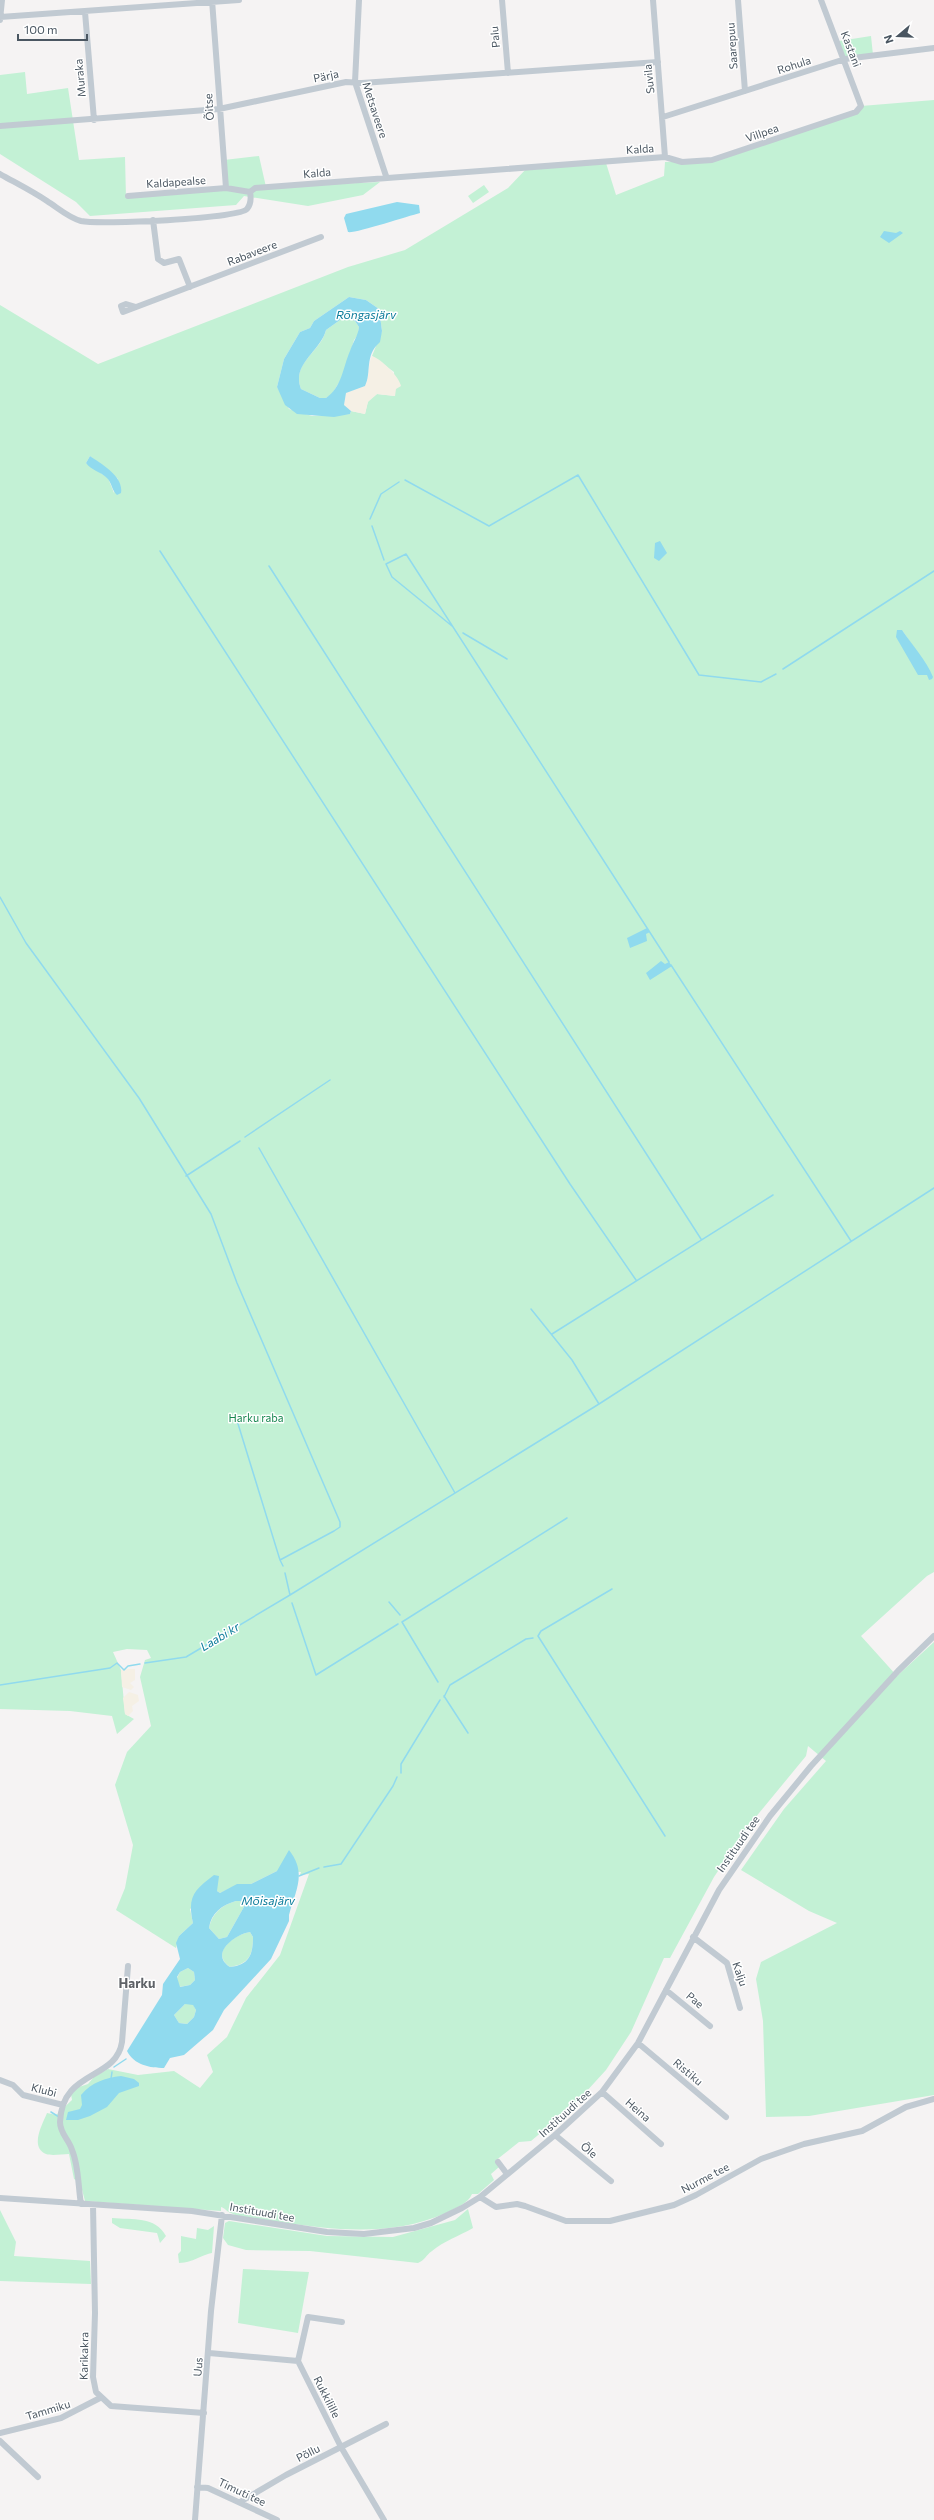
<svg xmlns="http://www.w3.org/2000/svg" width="934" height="2520" font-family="Commissioner,sans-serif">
  <rect width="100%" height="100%" fill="#f5f3f3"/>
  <path fill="#c3f1d5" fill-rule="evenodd" d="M871,36l2,19 -28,2 -6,-16z
    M25,72l2,22 41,-6 11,72 46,-3 1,41 102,-8 -4,-30 35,-4 7,31 114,-5 -17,13 -55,11 -64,-10 -8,9 -146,11 -14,-14 -76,-48v-79z
    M934,100v1472l-7,4 -66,60 36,40 37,-34v453l-125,21 -43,1 -3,-96 -7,-42 5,-17 76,-39 -28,-12 -68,-41 43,-61 42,-48 -18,-15 -2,10 -60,73 -32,48 -44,81h-6l-33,74 -25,38 -32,35 -43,36 -12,1 -24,19 4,6 -8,7 3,6 -16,14h-6c-4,10 -17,14 -26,19 -55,24 -110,17 -167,9 -13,-2 -37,-3 -48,-9 -4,-1 -6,-5 -10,-6v4l-136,-10 -5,-19 -6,-3 -5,-25c-7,0 -17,2 -23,0 -17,-7 -3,-31 1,-41l9,2 16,-15 -1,-6 5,-6 12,-4 6,-7 14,-8 30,6 36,-4 26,17 13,-16 -6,-17 20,-18 19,-39 34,-43 29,-81 -9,1 1,-3 -24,-1 -26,13 -14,1 -17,8 -3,-2 -27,18 3,14 -14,13 -3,12 -60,-38 9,-22 8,-43 -18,-60 12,-33 24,-26 -11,-49 5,-17 6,-2 -4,-8 -20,-1 -14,3 8,18 4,44 9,5 -17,15 -5,-18 -42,-5 -70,-2v-1404l98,59 250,-97 57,-17 103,-62 19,-20 79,-5 10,32 48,-19 1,-14 47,-2 144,-48 5,-6zM349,297l17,3 13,9 3,22 -10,25 22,16 1,24 -18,-2 -9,7 -3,13 -14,-3 -1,3 -38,2 -23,-7 -12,-22 7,-28 16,-27 10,-4 4,-7zM90,456l28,23 -4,14 -6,-15 -22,-15zM902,630l18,27 7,18 -5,-1z
    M484,185l5,7 -16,11 -5,-7z
    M349,318l6,3 4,6 -1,8 -4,5 -10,34 -12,20 -6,4h-6l-19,-9c-10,-26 20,-37 25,-59l14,-10z
    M236,1901h5l4,4 -18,32 -8,2 -10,-11c3,-15 13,-23 27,-27z
    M250,1932l3,5c0,18 -4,27 -23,30 -21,-14 5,-33 20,-35z
    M188,1968l6,4 1,8 -5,5 -11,2 -2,-9 3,-6z
    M185,2004h8l3,6 -2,7 -7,7 -8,-1 -5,-8z
    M468,2209l5,19c-14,8 -29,13 -41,23 -6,4 -7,9 -14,12l-108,-12 -64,-1 -18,-5 -5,-7 2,-15 4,-2 98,15 66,1 62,-17z
    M0,2210l16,32 -2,14 76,5 1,23 -91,-3z
    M112,2218c21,2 43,-2 54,18l-6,7 -3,-10 -37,-5 -8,-5z
    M214,2226l-2,27c-14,3 -17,9 -33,10l-1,-9 3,-3v-15l15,3 1,-11 11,2z
    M243,2269l66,3 -11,61 -60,-10z"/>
  <path fill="#f5f0e5" d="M372,356c9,3 27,20 29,30l-5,3 -1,7 -18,-2 -9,8 -3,12 -14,-3 -7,-6 2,-12 19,-7c5,-10 2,-19 7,-30z
    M128,1669h7v11l-5,3 4,4 -3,3 -9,-3 -1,-17z
    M129,1692l9,3 1,6 -7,5 1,5 -5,5 -3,-2 -2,-16z"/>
  <path fill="#90daee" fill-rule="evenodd" d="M397,202l22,3 1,8c-12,3 -66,21 -72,19l-4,-14 2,-4z
    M884,231l12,2 4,-2 3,2 -14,10 -9,-6z
    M349,297l17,3 13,9 3,22 -2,11c-16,14 -8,30 -15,44l-19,7 -2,12 7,6 -1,3 -16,3 -37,-3 -12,-9 -8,-18 7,-28 16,-27 10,-4 4,-7zM349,318l6,3 4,6c-1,9 -6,15 -9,24 -7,16 -8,36 -24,47h-6l-19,-9c-10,-25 20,-38 25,-59l14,-10z
    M90,456c11,8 34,20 31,37l-4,2c-5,-4 -5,-12 -10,-17 -6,-6 -16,-8 -21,-15z
    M660,541l7,12 -8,8 -5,-3 1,-15z
    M897,630h5c11,16 24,30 31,47l-1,2 -3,1 -2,-5h-9l-22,-38z
    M647,928l3,4 -4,2 1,7 -17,7 -3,-10z
    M661,961l4,3 4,-2 3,4 -22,14 -4,-7z
    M289,1850c18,23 7,39 0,65v6l-18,38 -47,51 -11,20 -29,25 -14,3 -6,10c-14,0 -30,-3 -37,-17l35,-56 1,-11 17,-25 -4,-16 3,-7 14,-13c-6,-26 1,-33 21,-48l5,1 -2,15 3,2 17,-9h14l26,-13zM236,1901h5l4,4 -18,32 -8,2 -10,-11c2,-15 13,-23 27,-27zM250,1932l3,5c0,18 -4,28 -23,30 -21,-13 5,-33 20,-35zM188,1968l6,4 1,8 -5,5 -10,2 -3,-10 3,-5zM185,2004l8,1 3,5 -2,7 -7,7 -8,-1 -5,-8z
    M121,2076l13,3 5,4v3l-20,7 -12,14 -17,9 -12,4h-12l2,-8 12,-3 2,-4 -1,-10c11,-13 24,-17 40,-19z"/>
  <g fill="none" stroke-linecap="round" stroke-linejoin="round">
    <path stroke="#90daee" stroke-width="1.5" d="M405,480l84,46 89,-51 121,200 62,7 15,-8
      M370,519l11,-25 18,-12
      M372,526l12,34
      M160,551l410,633 66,96
      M386,564l20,-10 263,408
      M386,564l6,13 60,49
      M269,566l432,673
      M463,633l44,26
      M783,669l151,-98
      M0,897l26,46 113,155 72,116 26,69 103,239v5l-6,4 -54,29 3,6
      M671,965l180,276
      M245,1137l85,-57
      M259,1148l196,345
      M186,1176l54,-35
      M531,1309l41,51 27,44
      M552,1334l221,-139
      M235,1414l45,146
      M285,1573l5,22
      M612,1589l-71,42 -3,5 127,200
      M389,1602l11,13
      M292,1603l24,72 82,-51
      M145,1663l41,-6 104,-62 309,-191 335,-216
      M438,1682l-36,-60 165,-104
      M0,1685l110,-17 7,-5 7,7 4,-4 12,-2
      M444,1696l24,37
      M444,1697l6,-12 76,-46 7,-1
      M401,1773v-9l39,-64
      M324,1867l17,-3 52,-78 4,-9
      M299,1876l20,-8
      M114,2067l12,-8
      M111,2079l1,-7
      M51,2112l8,5"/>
    <path stroke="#c1cad2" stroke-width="6" d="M212,0l14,188 24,4
      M359,0l-4,82 31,94
      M502,0l6,73
      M653,0l12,157
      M738,0l7,91
      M85,12l9,108
      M0,17l239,-17
      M0,20l2,-20
      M663,117l182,-58 89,-11
      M0,126l219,-17 127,-27 16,1 296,-21
      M0,174c16,9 32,17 47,27 11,7 22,17 34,20 18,4 156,-2 166,-12 4,-5 4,-12 3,-17l5,-4 410,-31 17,5 30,-2 144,-48 5,-6 -40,-106
      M128,196l98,-8
      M153,220l5,39 6,4 15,-4 11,28
      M136,307l-10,-3 -5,2 2,6 198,-75
      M693,1937l34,26 13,45
      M666,1990l44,36
      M638,2043l88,74
      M0,2080l13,5 10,10 40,10
      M602,2092l59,52
      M555,2135l56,46
      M498,2162l9,12
      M480,2197l16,10 21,-3 8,2 41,15h44l64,-16 22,-10 65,-36 43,-15 58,-13 44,-24 28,-8
      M0,2198l192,13 135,21 37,2 50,-6 17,-5 31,-15 18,-11 75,-62 47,-43 36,-49 81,-153 51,-74 41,-50 87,-95 36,-35
      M81,2204c-3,-17 -2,-38 -9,-54 -3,-11 -12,-16 -12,-28 2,-53 56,-41 62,-80l6,-76
      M93,2205l2,108 -2,64 3,15 15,14 93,7
      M209,2353l89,8 43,86 43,73
      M298,2361l10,-44 34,5
      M0,2433l61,-15 39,-20
      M0,2441l38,36
      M197,2487l11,1 69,32
      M240,2502l46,-27 100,-51
      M195,2520l16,-209 11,-96"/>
  </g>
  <g text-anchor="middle" stroke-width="3" stroke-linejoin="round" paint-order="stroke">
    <g font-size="11" fill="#4a5661" stroke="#fff">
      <text transform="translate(495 37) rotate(-95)" y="4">Palu</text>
      <text transform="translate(732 46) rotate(-94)" y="4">Saarepuu</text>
      <text transform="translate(851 49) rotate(69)" y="4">Kastani</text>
      <text transform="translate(794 65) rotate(-18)" y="4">Rohula</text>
      <text transform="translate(326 76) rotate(-12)" y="4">Pärja</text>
      <text transform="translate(80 78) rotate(-95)" y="4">Muraka</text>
      <text transform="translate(649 79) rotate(-96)" y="4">Suvila</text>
      <text transform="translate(209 107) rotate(-94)" y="4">Õitse</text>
      <text transform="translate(375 110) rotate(72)" y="4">Metsaveere</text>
      <text transform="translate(762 133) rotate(-19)" y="4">Villpea</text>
      <text transform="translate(640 149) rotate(-4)" y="4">Kalda</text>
      <text transform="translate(317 173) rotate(-5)" y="4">Kalda</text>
      <text transform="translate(176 182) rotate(-4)" y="4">Kaldapealse</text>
      <text transform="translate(252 253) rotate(-21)" y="4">Rabaveere</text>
      <text transform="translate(738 1844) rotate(-55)" y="4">Instituudi tee</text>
      <text transform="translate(740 1974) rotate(71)" y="4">Kalju</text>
      <text transform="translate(695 2000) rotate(40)" y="4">Pae</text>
      <text transform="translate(688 2072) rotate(40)" y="4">Ristiku</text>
      <text transform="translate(44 2090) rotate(14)" y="4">Klubi</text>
      <text transform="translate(638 2110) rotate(41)" y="4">Heina</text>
      <text transform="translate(565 2113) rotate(-42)" y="4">Instituudi tee</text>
      <text transform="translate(589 2150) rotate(40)" y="4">Õle</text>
      <text transform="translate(705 2178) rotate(-28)" y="4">Nurme tee</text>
      <text transform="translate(262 2212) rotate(10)" y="4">Instituudi tee</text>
      <text transform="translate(84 2356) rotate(-89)" y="4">Karikakra</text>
      <text transform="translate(198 2367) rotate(-86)" y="4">Uus</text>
      <text transform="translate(327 2397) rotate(63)" y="4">Rukkilille</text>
      <text transform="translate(48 2410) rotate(-17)" y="4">Tammiku</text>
      <text transform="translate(308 2453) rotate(-27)" y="4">Põllu</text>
      <text transform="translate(242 2492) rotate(25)" y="4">Timuti tee</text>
    </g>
    <g font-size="11" fill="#17864f" stroke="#fff">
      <text x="256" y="1422">Harku raba</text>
    </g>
    <g font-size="12" font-style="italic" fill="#0c7c9b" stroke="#fff">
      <text x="366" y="319">Rõngasjärv</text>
      <text transform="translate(220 1637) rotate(-31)" y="4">Laabi kr</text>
      <text x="268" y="1905">Mõisajärv</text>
    </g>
    <g font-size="13" font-weight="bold" fill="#5f6368" stroke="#fff">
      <text x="137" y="1988">Harku</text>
    </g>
  </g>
  <g transform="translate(898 36) rotate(251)" stroke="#ffffff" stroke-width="3" paint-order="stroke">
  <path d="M0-3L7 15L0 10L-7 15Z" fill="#4a5661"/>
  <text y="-6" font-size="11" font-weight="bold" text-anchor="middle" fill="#4a5661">N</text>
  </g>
  <path d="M18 34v6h69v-6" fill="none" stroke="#4a5661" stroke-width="2"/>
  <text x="24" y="34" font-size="12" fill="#4a5661" stroke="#ffffff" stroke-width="3" paint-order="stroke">100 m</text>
</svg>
